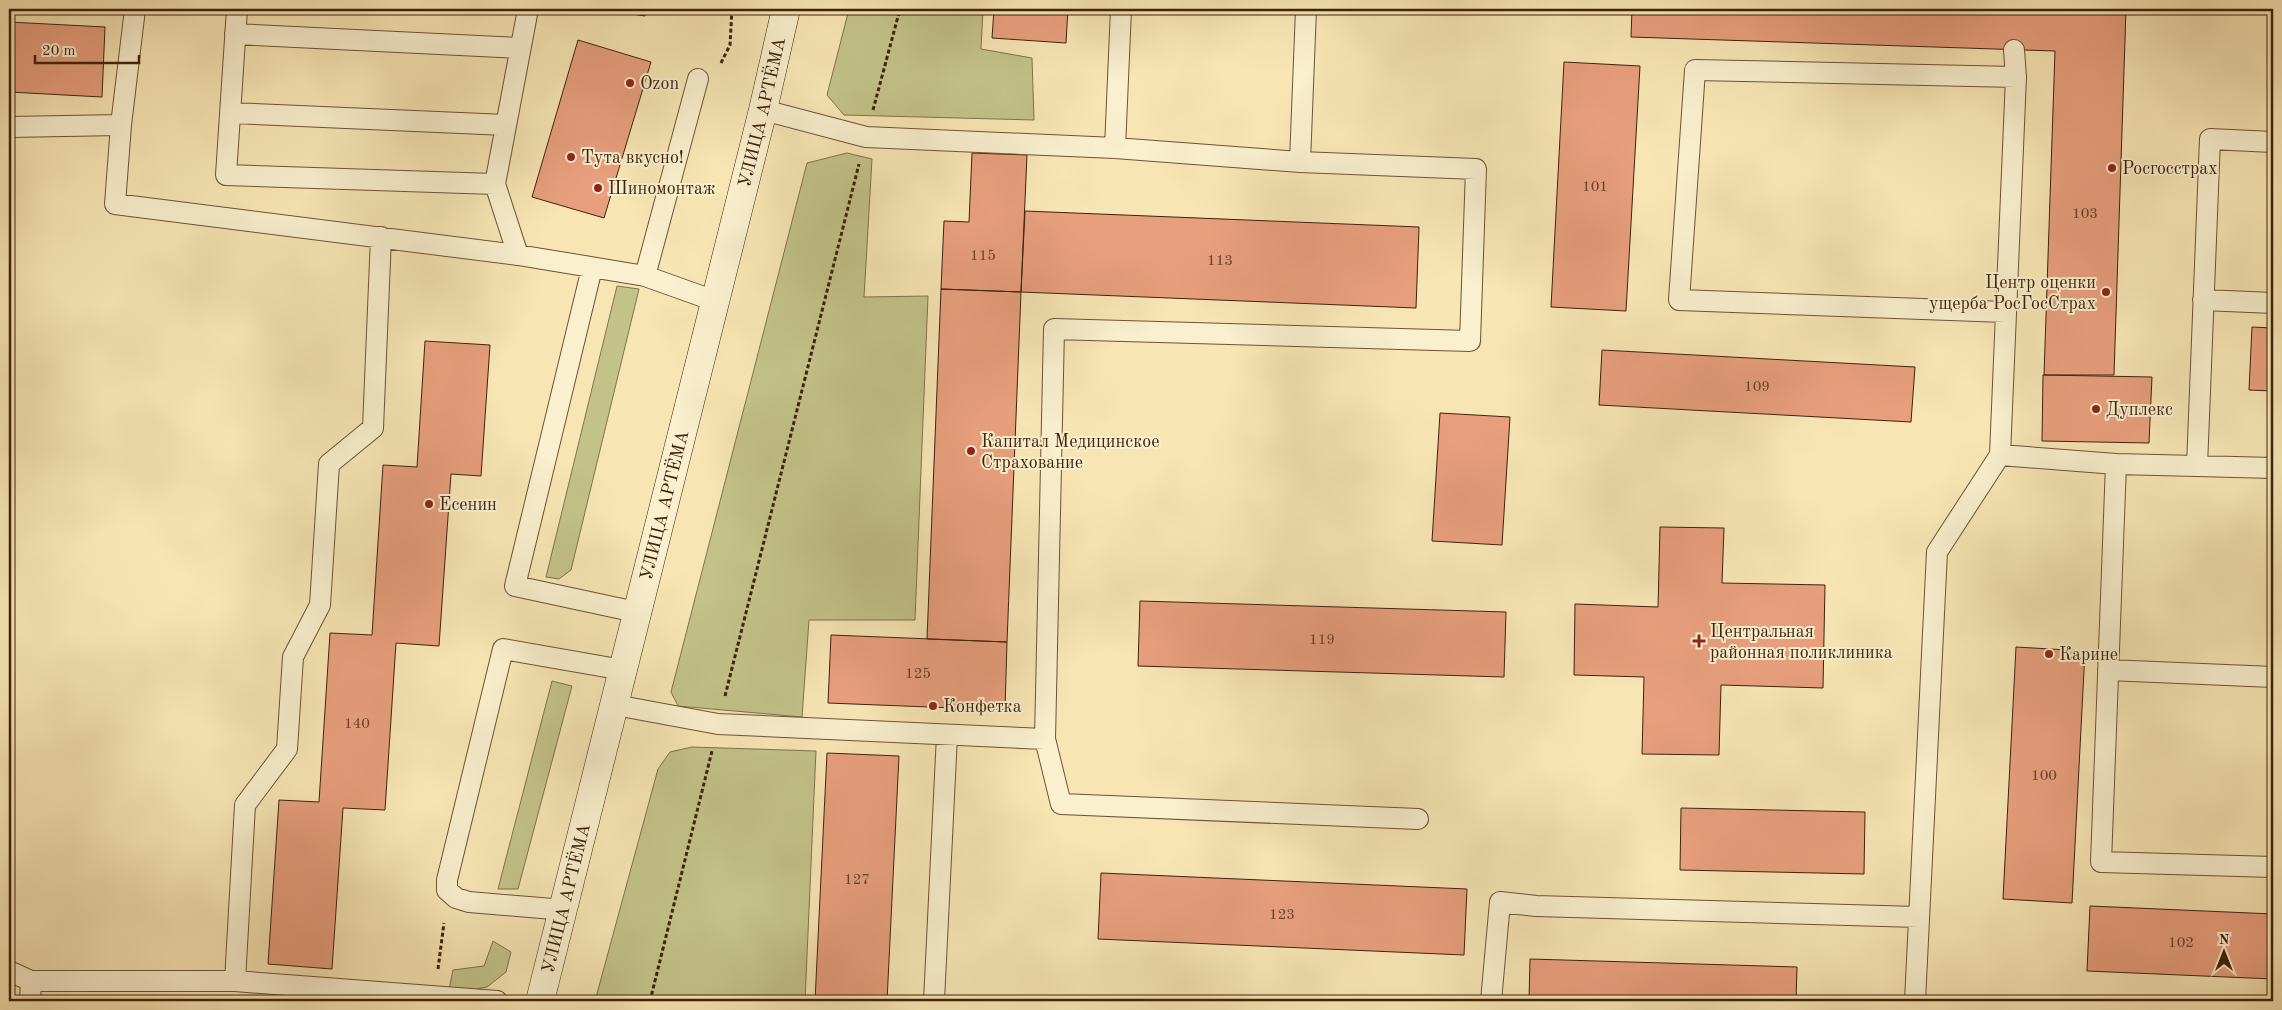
<svg xmlns="http://www.w3.org/2000/svg" width="2282" height="1010" font-family="'Old Standard TT',serif">
  <rect width="100%" height="100%" fill="#f7e6b4"/>
  <filter id="stains"><feTurbulence type="fractalNoise" baseFrequency=".004" numOctaves="4"/><feColorMatrix values="0 0 0 0 .2 0 0 0 0 .09 0 0 0 0 .02 0 0 0 .5 -.17"/></filter>
  <radialGradient id="worn" r=".72"><stop offset=".6" stop-color="#630" stop-opacity="0"/><stop offset="1" stop-color="#630" stop-opacity=".3"/></radialGradient>
  <path fill="#c3c389" stroke="#80724a" d="M849,9h134l-2,40 51,9 2,62 -190,-5 -17,-20z
    M847,153l25,6 -8,138 64,-1 -13,324h-106l-7,97 -124,-11 -7,-14 136,-529z
    M617,286l22,3 -68,281 -12,9 -13,-2z
    M552,681l20,5 -54,203h-20z
    M692,747l124,4 -11,250h-210l63,-232 12,-17z
    M493,941l18,11 -5,20 -19,15 -39,7 5,-24 31,-4z"/>
  <path fill="#e89f7d" stroke="#3e220b" d="M599,9h47l-1,7z
    M994,9h74l-2,34 -74,-5z
    M1632,9h494l-12,366h-70l11,-324 -424,-14z
    M9,22l96,5 -3,70 -93,-5z
    M578,40l73,22 -47,156 -72,-21z
    M1564,62l76,4 -14,245 -75,-4z
    M972,153l55,2 -6,137 -80,-3 3,-68 25,1z
    M1025,211l394,16 -3,81 -395,-16z
    M941,289l80,3 -14,350 -80,-3z
    M2252,327l21,1v63l-24,-1z
    M425,341l65,4 -9,131 -30,-2 -12,172 -43,-3 -11,167 -42,-2 -11,161 -64,-5 11,-164 40,2 11,-169 42,2 11,-170 34,2z
    M1602,350l313,17 -4,55 -312,-17z
    M2043,375l109,2 -3,66 -107,-2z
    M1440,413l70,4 -8,128 -70,-4z
    M1660,527l64,1 -2,55 103,2 -2,103 -102,-3 -2,70 -77,-1 2,-77 -70,-2 1,-71 83,3z
    M1140,601l366,11 -2,65 -366,-11z
    M831,635l176,7 -2,68 -177,-7z
    M2016,647l69,4 -13,252 -69,-4z
    M827,753l72,3 -12,245h-72z
    M1681,808l184,4 -1,62 -184,-4z
    M1101,873l366,16 -3,66 -366,-16z
    M2090,906l183,8v65l-186,-8z
    M1530,959l267,8 -1,34h-267z"/>
  <g fill="none" stroke-linecap="round" stroke-linejoin="round">
    <g stroke="#6c5335" stroke-width="22">
      <path id="service" d="M237,9l-11,166 269,9
        M235,34l285,14
        M763,110l103,27 249,11 185,14 176,7 -6,172 -416,-12 -9,410 16,65 357,15
        M232,113l274,12
        M121,125l-6,79 403,51 127,21 70,25
        M9,127l112,-2 14,-116
        M1115,148l6,-139
        M1300,162l6,-153
        M518,255l-23,-71 33,-175
        M592,268l-77,318 121,26
        M645,276l53,-197
        M2203,300l70,3
        M2005,312l-326,-12 16,-230 321,7
        M2000,455l116,9 81,2 13,-327 63,3
        M2116,464l-15,398 172,5
        M2197,466l76,2
        M2108,670l165,7
        M615,705l103,19 327,15
        M565,910l-96,-8 -13,-4 -9,-8v-10l56,-231 120,21
        M9,971l22,10h204l262,20
        M235,981l10,-176 42,-56 6,-92 27,-52 9,-141 44,-36 8,-191
        M30,1001l1,-20
        M934,1001l13,-266
        M1491,1001l9,-99 36,4 382,11
        M1915,1001l22,-449 63,-97 16,-378 -2,-27"/>
    </g>
    <g stroke="#3e220b" stroke-width="29">
      <g id="secondary">
        <path id="s1" d="M540,1001l223,-891 23,-101"/>
      </g>
    </g>
    <path stroke="#3e220b" stroke-width="3" stroke-dasharray="4 2.5" stroke-linecap="butt" d="M721,63l9,-18 2,-36
      M873,110l27,-101
      M725,696l134,-532
      M438,969l6,-46
      M650,1001l62,-250"/>
    <use href="#service" stroke="#faefce" stroke-width="20"/>
    <use href="#secondary" stroke="#faefce" stroke-width="28"/>
  </g>
  <g fill="#8f2418" stroke="#faefce" stroke-width="2">
    <circle cx="630" cy="83" r="5"/>
    <circle cx="571" cy="157" r="5"/>
    <circle cx="2112" cy="168" r="5"/>
    <circle cx="598" cy="188" r="5"/>
    <circle cx="2106" cy="292" r="5"/>
    <circle cx="2096" cy="409" r="5"/>
    <circle cx="971" cy="451" r="5"/>
    <circle cx="429" cy="504" r="5"/>
    <path d="M1696.5 633.5h5v5h5v5h-5v5h-5v-5h-5v-5h5z"/>
    <circle cx="2049" cy="654" r="5"/>
    <circle cx="933" cy="706" r="5"/>
  </g>
  <g text-anchor="middle" stroke-width="4" stroke-linejoin="round" paint-order="stroke">
    <g font-size="15" fill="#684128">
      <text x="1595" y="191">101</text>
      <text x="2085" y="218">103</text>
      <text x="983" y="260">115</text>
      <text x="1220" y="265">113</text>
      <text x="1757" y="391">109</text>
      <text x="1322" y="644">119</text>
      <text x="918" y="678">125</text>
      <text x="357" y="728">140</text>
      <text x="2044" y="780">100</text>
      <text x="857" y="884">127</text>
      <text x="1282" y="919">123</text>
      <text x="2181" y="947">102</text>
    </g>
    <g font-size="18" fill="#3e220b" stroke="#faefce" text-anchor="start">
      <text x="640" y="89">Ozon</text>
      <text x="581" y="163">Тута вкусно!</text>
      <text x="2122" y="174">Росгосстрах</text>
      <text x="608" y="194">Шиномонтаж</text>
      <text x="2096" y="288" text-anchor="end">Центр оценки<tspan x="2096" dy="21">ущерба РосГосСтрах</tspan></text>
      <text x="2106" y="415">Дуплекс</text>
      <text x="981" y="447">Капитал Медицинское<tspan x="981" dy="21">Страхование</tspan></text>
      <text x="439" y="510">Есенин</text>
      <text x="1710" y="637">Центральная<tspan x="1710" dy="21">районная поликлиника</tspan></text>
      <text x="2059" y="660">Карине</text>
      <text x="943" y="712">Конфетка</text>
    </g>
    <g font-size="18" fill="#3e220b" stroke="#faefce">
      <text dy="6" stroke="none"><textPath href="#s1" startOffset="916">УЛИЦА АРТЁМА</textPath></text>
      <text dy="6" stroke="none"><textPath href="#s1" startOffset="511">УЛИЦА АРТЁМА</textPath></text>
      <text dy="6" stroke="none"><textPath href="#s1" startOffset="106">УЛИЦА АРТЁМА</textPath></text>
    </g>
  </g>
  <rect width="2282" height="1010" fill="none" stroke="#f7e6b4" stroke-width="30"/>
  <rect x="10" y="10" width="2262" height="990" fill="none" stroke="#3e220b" stroke-width="2.5"/>
  <rect x="15" y="15" width="2252" height="980" fill="none" stroke="#3e220b"/>
  <g transform="translate(2224 952)" stroke="#faefce" stroke-width="4" paint-order="stroke">
  <path d="M0-4L9 19L0 12L-9 19Z" fill="#3e220b"/>
  <text y="-8" font-size="14" font-weight="bold" text-anchor="middle" fill="#3e220b">N</text>
  </g>
  <path d="M35 55v8h104v-8" fill="none" stroke="#3e220b" stroke-width="2.5"/>
  <text x="42" y="55" font-size="15" fill="#3e220b" stroke="#faefce" stroke-width="4" paint-order="stroke">20 m</text>
  <rect width="100%" height="100%" filter="url(#stains)"/>
  <rect width="100%" height="100%" fill="url(#worn)"/>
</svg>
